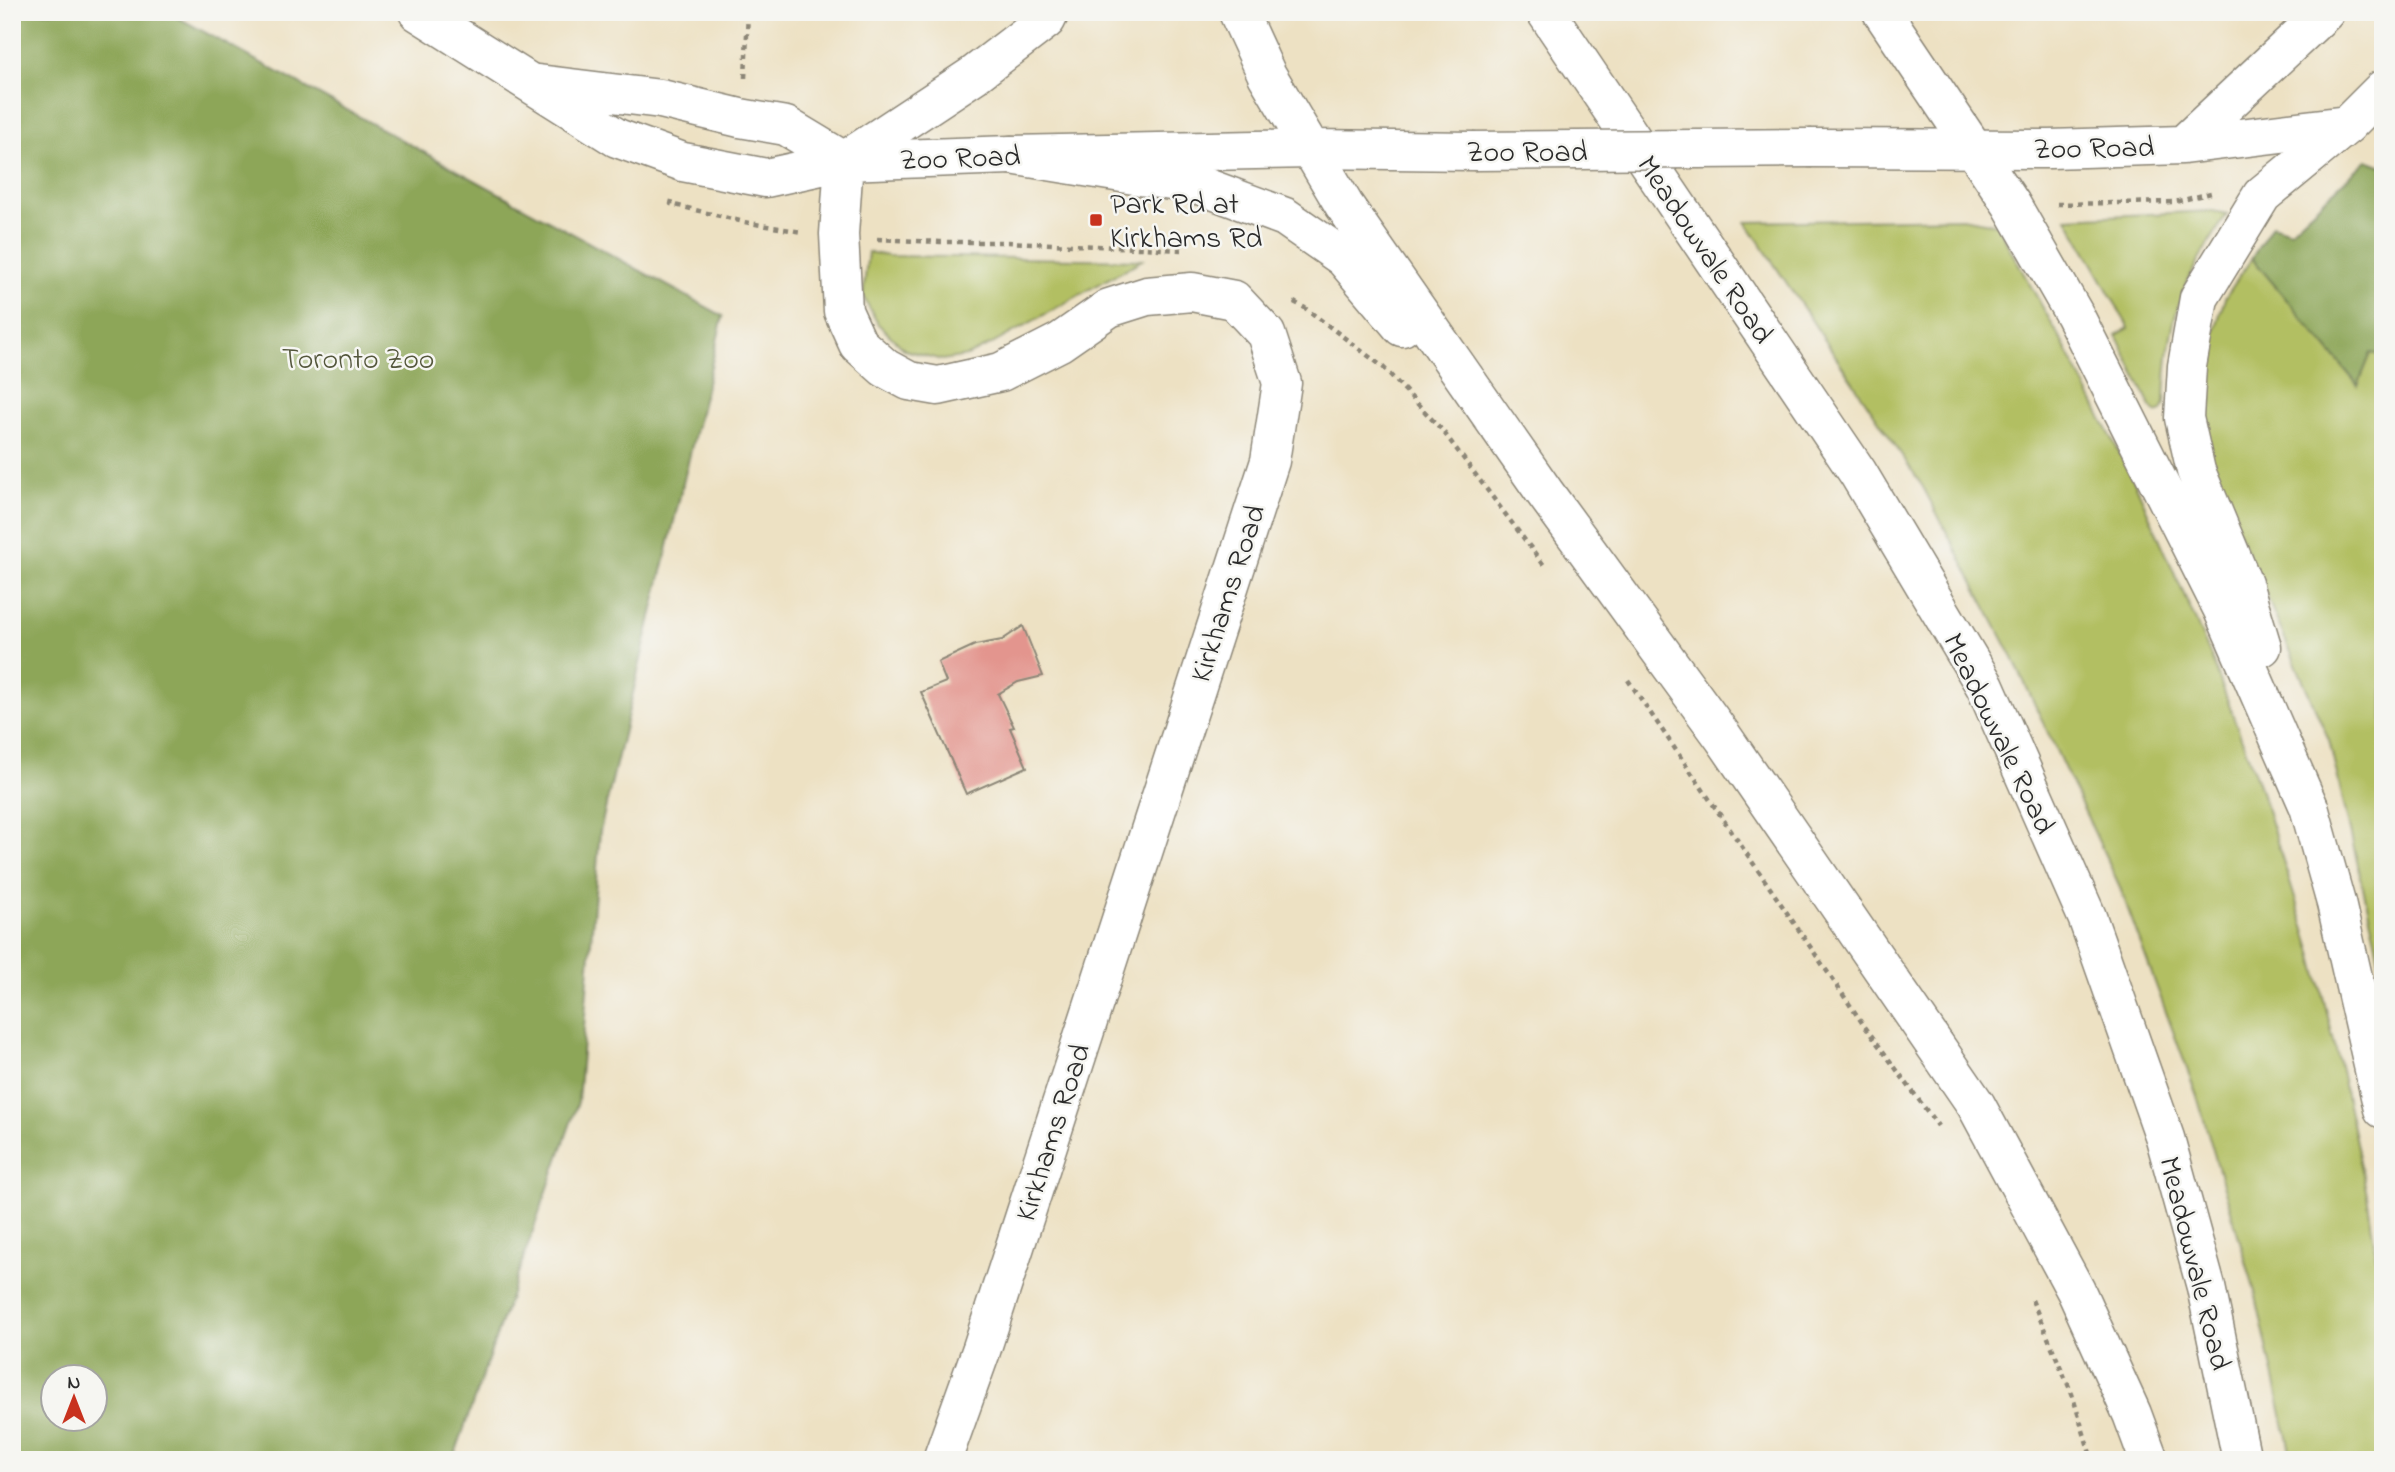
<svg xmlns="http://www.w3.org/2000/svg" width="2395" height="1472" font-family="'Indie Flower',sans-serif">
  <rect width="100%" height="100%" fill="#f6f6f2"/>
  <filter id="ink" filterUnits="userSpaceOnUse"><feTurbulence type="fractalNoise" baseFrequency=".0143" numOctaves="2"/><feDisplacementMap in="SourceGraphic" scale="14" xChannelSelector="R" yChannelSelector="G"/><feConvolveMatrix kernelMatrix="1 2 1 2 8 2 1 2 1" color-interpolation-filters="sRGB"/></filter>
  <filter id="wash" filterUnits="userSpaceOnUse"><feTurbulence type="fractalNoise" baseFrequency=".00686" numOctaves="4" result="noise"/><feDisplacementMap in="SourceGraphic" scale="28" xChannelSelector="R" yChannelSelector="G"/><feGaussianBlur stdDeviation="1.57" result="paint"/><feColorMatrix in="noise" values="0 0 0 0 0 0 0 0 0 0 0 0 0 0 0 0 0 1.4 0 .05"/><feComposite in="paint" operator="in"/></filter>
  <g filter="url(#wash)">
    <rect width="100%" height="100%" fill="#ede1c3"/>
    <path fill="#b2bf62" stroke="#6e7546" stroke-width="2" d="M2212,211l15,3c-16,26 -34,52 -45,81 -13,34 -16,72 -17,108l-3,8 -6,2 -6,-8 -34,-70 13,-7 -62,-110z
      M1962,218l34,6 65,116 74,143 75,171 49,131 53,167 28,114 27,129 16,110v155h-91l-37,-168 -58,-196 -78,-211 -106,-227 -90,-171 -177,-265z
      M868,252l20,4 254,4 -150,84 -25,12 -25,4 -37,-10 -27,-26 -15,-28z
      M2252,258l106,127 13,-32 12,2v628l-8,-44 -46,-199 -120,-276 -7,-55 6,-56 17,-55z"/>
    <path fill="#8da658" stroke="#5c6842" stroke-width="2" fill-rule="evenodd" d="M12,12h156l555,304 -123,515 -22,271 -125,358h-441zM52,1378h42v42h-42z
      M2367,160l16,6v189l-12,-2 -13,32 -106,-127 20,-33 18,6z"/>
    <g id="blocks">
      <path fill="#e3958e" d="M1023,626l20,50 -25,6 -20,12 16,33 -4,1 17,39 -61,27 -45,-102 25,-10 -8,-20 37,-17 27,-5z"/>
    </g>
  </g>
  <g filter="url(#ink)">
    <use href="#blocks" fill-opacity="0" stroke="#8c8677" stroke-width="2"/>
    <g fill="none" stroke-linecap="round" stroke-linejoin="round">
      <g stroke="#8c8677" stroke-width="41">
        <path id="minor" d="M418,12l199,126 66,24 83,16 78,-17 167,-6 300,-6 162,2
          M538,84l123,15 79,19 46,8 58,35
          M2183,145l142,-133
          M1812,148l238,1 133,-4 164,-20 36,-36
          M844,161l-5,73 4,77 15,33 27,24 24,13 29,5 63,-14 59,-30 49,-34 38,-12 45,-4 42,8 32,34 16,49 -12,78 -289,890 -39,109"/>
      </g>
      <g stroke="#8c8677" stroke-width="41">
        <path id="major" d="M1238,12l29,63 77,130 201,288 178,244 253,368 100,186 56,123 17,46
          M1546,12l312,461 127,213 102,231 78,221 41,149 36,173
          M1882,12l129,192 63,110 148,294 87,199 27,96 47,206
          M1011,155l191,31 83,31 59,41 58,69
          M844,161l130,-86 72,-55 4,-8
          M2262,647l-19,-63 -47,-113 -12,-53 3,-52 12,-68 63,-103 85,-70"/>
      </g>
      <path stroke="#8c8677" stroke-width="4.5" stroke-dasharray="5 5" stroke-linecap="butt" d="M745,78l3,-66
        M672,200l-1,4 73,18 58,10
        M2057,204l118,-2 40,-10
        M877,239l63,3h68l175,8
        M1294,302l11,6 78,59 59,63 104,138
        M1628,680l235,344 75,102
        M2032,1300l40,94 20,66"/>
      <use href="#minor" stroke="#fff" stroke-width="38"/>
      <use href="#major" stroke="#fff" stroke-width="38"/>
      <g stroke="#8c8677" stroke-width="41" stroke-linecap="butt">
        <path id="minor-bridge" d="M1473,151l339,-3"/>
      </g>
      <use href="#minor-bridge" stroke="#fff" stroke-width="38"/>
    </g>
  </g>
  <rect fill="#c8321e" stroke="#f6f6f2" stroke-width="2.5" x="1089" y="213" width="14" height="14" rx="3.5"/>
  <g text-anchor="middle" stroke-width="5" stroke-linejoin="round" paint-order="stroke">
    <g font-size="30" fill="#2b2b2b" stroke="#f6f6f2">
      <text transform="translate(2094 147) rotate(-1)" y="10">Zoo Road</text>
      <text x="1527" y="161">Zoo Road</text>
      <text transform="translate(960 157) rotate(-2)" y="10">Zoo Road</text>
      <text transform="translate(1706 249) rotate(56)" y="10">Meadowvale Road</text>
      <text transform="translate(1227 593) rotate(-72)" y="10">Kirkhams Road</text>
      <text transform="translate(2000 733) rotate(64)" y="10">Meadowvale Road</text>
      <text transform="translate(1052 1132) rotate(-72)" y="10">Kirkhams Road</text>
      <text transform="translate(2196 1263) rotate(76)" y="10">Meadowvale Road</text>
    </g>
    <g font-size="30" fill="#2b2b2b" stroke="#f6f6f2" text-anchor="start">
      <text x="1110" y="213">Park Rd at<tspan x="1110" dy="34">Kirkhams Rd</tspan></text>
    </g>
    <g font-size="30" fill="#54573c" stroke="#f6f6f2">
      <text x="358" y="368">Toronto Zoo</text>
    </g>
  </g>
  <rect width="2395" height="1472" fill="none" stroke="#f6f6f2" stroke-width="42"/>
  <g transform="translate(74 1398)"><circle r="33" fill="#f6f6f2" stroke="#a5a5a2" stroke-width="2"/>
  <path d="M0-5L12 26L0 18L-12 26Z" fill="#c8321e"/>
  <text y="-10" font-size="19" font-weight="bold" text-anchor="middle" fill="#2b2b2b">N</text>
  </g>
</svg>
